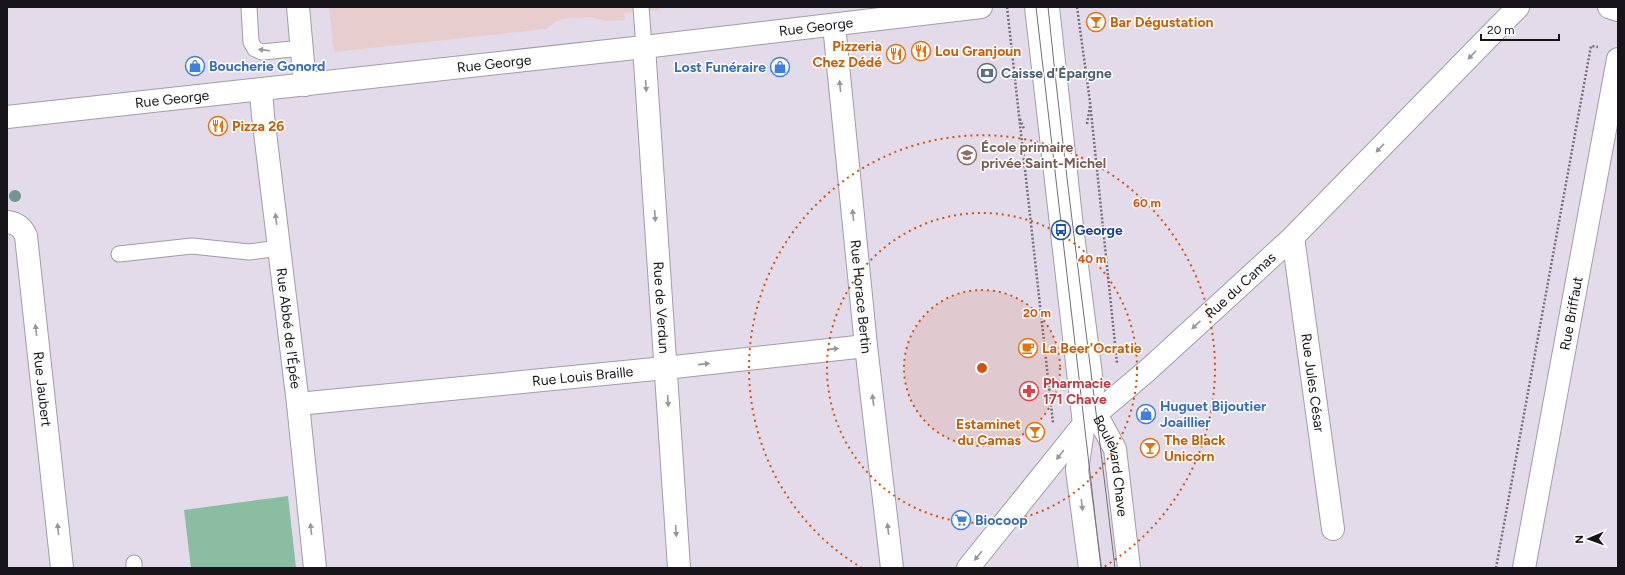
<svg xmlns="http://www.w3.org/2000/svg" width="1625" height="575" font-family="Figtree,sans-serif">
  <rect width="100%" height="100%" fill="#e3dbea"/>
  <path fill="#e8cdce" d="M329,7h330v3l-35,3 1,7 -19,1 -15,-4 -24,1 -12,4 -9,7 -212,23z"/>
  <path fill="#8abda1" d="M288,496l8,72h-105l-7,-58z"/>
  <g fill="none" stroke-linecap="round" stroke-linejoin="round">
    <g stroke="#a39baa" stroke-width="17">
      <path id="service" d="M249,7l2,35 4,7 7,3 40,-4
        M641,7l3,40
        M119,254l73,-8 57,6 30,-4
        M134,563v5"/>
    </g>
    <g stroke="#a39baa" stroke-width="24">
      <g id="minor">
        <path d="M298,7l7,78"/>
        <path id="s1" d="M1048,7l24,220 24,187 19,35 14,119"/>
        <path id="s2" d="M834,25l32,321 26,222"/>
        <path id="s3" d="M644,47l35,521"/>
        <path id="s4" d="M261,90l2,26 35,288 17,164"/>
        <path id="s5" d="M7,222c10,1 15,5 19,14l36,332"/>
        <path id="s6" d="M1293,237l40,292"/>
        <path id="s7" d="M298,404l367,-36 201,-22"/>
        <path d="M1084,424l-7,46 13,98"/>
        <path id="s8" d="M1524,568l94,-509"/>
      </g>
    </g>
    <g stroke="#a39baa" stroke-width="24">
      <g id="tertiary">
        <path d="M1036,7l48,417"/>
        <path d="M1609,7l9,3"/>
        <path id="s9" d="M7,117l637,-70 337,-40"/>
        <path id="s10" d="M968,568l116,-144 65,-55 144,-132 225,-230"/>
      </g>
    </g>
    <path stroke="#746f78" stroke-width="2.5" stroke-dasharray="2 2" stroke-linecap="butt" d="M1007,7l46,416
      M1077,7l13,95 27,261
      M1020,119l4,10
      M1087,124l3,-18
      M1496,568l95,-522 7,1"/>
    <use href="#service" stroke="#fff" stroke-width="15"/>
    <use href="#minor" stroke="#fff" stroke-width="22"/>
    <use href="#tertiary" stroke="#fff" stroke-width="22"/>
    <path stroke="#746e78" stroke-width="1" d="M1036,7l65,561
      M1048,7c19,187 45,374 67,561"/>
  </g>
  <circle fill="#72988e" cx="15" cy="196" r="6"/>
  <defs><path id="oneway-solid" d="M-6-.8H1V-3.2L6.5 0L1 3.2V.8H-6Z"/></defs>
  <g fill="#979698">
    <use href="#oneway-solid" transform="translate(264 50) rotate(-173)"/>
    <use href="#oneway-solid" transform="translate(1472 55) rotate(134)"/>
    <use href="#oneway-solid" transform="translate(646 86) rotate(86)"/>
    <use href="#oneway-solid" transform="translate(840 86) rotate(-96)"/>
    <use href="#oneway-solid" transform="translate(1380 148) rotate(134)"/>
    <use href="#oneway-solid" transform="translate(853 215) rotate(-96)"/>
    <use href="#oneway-solid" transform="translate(655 216) rotate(86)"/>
    <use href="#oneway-solid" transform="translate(276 219) rotate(-97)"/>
    <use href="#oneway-solid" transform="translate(1196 325) rotate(137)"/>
    <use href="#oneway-solid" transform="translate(36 330) rotate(-96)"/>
    <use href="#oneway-solid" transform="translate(833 349) rotate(-6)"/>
    <use href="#oneway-solid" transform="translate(704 364) rotate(-6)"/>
    <use href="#oneway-solid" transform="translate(873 400) rotate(-97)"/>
    <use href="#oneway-solid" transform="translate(668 401) rotate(86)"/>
    <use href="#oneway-solid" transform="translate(1060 455) rotate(128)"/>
    <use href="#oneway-solid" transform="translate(1082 505) rotate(83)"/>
    <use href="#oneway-solid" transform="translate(58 529) rotate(-96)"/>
    <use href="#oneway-solid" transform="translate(311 529) rotate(-96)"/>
    <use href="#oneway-solid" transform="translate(888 529) rotate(-97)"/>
    <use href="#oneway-solid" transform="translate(676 531) rotate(86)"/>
    <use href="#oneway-solid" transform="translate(978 556) rotate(129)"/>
  </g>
  <circle cx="982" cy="368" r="78" fill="#d3520d" fill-opacity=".12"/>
  <g fill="none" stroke="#d3520d" stroke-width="2" stroke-dasharray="2 4">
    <circle cx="982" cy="368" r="78"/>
    <circle cx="982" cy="368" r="155"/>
    <path d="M862 568A233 233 0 1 1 1102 568"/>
  </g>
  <defs>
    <g id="bar-ring" transform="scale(1)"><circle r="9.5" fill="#fff" stroke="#e8710a" stroke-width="1.5"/><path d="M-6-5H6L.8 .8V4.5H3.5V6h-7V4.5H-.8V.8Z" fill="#e8710a"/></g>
    <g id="restaurant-ring" transform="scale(1)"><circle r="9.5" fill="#fff" stroke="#e8710a" stroke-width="1.5"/><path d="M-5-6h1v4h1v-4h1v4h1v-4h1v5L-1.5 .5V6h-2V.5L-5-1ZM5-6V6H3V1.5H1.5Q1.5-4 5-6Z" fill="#e8710a"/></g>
    <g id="shop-ring" transform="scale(1)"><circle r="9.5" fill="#fff" stroke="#3f7fe0" stroke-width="1.5"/><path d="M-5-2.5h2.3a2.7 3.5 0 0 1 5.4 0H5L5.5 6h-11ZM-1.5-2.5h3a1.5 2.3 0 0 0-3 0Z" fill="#3f7fe0"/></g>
    <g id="bank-ring" transform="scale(1)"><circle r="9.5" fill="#fff" stroke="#5c6f8a" stroke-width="1.5"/><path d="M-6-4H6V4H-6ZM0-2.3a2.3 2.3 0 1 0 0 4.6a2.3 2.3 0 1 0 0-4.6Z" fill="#5c6f8a"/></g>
    <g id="school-ring" transform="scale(1)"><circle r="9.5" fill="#fff" stroke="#8d6e63" stroke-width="1.5"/><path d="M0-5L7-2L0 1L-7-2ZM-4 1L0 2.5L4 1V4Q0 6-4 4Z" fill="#8d6e63"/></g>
    <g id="bus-ring" transform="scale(1)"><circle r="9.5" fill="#fff" stroke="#1a4fb4" stroke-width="1.5"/><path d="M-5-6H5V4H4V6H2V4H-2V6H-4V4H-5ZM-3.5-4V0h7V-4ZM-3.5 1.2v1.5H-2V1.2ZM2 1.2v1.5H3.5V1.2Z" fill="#1a4fb4"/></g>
    <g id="cafe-ring" transform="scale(1)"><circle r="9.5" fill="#fff" stroke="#e8710a" stroke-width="1.5"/><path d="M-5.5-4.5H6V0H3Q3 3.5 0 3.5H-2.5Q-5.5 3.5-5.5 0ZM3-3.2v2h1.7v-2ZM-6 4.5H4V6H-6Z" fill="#e8710a"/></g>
    <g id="pharmacy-ring" transform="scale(1)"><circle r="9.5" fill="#fff" stroke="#e0444e" stroke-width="1.5"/><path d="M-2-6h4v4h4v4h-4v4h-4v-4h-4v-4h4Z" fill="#e0444e"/></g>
    <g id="supermarket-ring" transform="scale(1)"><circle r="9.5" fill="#fff" stroke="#3f7fe0" stroke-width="1.5"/><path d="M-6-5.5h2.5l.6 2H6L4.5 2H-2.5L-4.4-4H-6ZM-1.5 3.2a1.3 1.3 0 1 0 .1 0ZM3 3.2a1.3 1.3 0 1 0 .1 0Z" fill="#3f7fe0"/></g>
  </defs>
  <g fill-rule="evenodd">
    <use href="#bar-ring" x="1096" y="22"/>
    <use href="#restaurant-ring" x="921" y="51"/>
    <use href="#restaurant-ring" x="896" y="54"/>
    <use href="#shop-ring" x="195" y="66"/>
    <use href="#shop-ring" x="780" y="67"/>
    <use href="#bank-ring" x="987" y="73"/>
    <use href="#restaurant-ring" x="218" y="126"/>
    <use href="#school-ring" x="967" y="155"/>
    <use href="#bus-ring" x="1061" y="230"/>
    <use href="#cafe-ring" x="1028" y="348"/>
    <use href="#pharmacy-ring" x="1029" y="391"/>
    <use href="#shop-ring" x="1146" y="414"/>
    <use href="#bar-ring" x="1035" y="432"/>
    <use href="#bar-ring" x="1150" y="448"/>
    <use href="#supermarket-ring" x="961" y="520"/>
  </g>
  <g text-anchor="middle" stroke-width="3" stroke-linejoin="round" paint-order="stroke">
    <g font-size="14" font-weight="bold" fill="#c56008" stroke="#fff" text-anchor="start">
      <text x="1110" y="27">Bar Dégustation</text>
      <text x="882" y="51" text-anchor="end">Pizzeria<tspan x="882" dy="16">Chez Dédé</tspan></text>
      <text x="935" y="56">Lou Granjoun</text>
      <text x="232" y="131">Pizza 26</text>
      <text x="1042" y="353">La Beer'Ocratie</text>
      <text x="1021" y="429" text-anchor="end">Estaminet<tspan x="1021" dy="16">du Camas</tspan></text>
      <text x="1164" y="445">The Black<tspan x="1164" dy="16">Unicorn</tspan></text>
    </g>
    <g font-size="14" fill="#18151a" stroke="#fff">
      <text dy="5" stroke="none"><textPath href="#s9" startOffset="814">Rue George</textPath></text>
      <text dy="5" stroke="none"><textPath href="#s9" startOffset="490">Rue George</textPath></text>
      <text dy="5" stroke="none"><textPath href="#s9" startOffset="166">Rue George</textPath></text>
      <text dy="5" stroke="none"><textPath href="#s10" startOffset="394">Rue du Camas</textPath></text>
      <text dy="5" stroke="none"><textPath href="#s2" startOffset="273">Rue Horace Bertin</textPath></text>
      <text dy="5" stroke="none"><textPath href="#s3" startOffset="261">Rue de Verdun</textPath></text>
      <text dy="5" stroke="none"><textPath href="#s8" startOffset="259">Rue Briffaut</textPath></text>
      <text dy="5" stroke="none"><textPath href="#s4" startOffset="240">Rue Abbé de l'Épée</textPath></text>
      <text dy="5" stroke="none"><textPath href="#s7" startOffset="286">Rue Louis Braille</textPath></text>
      <text dy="5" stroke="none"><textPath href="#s6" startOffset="147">Rue Jules César</textPath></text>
      <text dy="5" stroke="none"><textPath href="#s5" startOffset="179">Rue Jaubert</textPath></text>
      <text dy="5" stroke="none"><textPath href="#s1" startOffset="465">Boulevard Chave</textPath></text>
    </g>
    <g font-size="14" font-weight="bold" fill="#366cbe" stroke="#fff" text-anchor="start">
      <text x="209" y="71">Boucherie Gonord</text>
      <text x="766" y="72" text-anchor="end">Lost Funéraire</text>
      <text x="1160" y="411">Huguet Bijoutier<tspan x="1160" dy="16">Joaillier</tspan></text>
      <text x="975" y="525">Biocoop</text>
    </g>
    <g font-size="14" font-weight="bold" fill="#4e5e75" stroke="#fff" text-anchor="start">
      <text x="1001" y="78">Caisse d'Épargne</text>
    </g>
    <g font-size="14" font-weight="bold" fill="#785e54" stroke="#fff" text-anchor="start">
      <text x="981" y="152">École primaire<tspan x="981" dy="16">privée Saint-Michel</tspan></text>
    </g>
    <g font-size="14" font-weight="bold" fill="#164399" stroke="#fff" text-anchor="start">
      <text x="1075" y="235">George</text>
    </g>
    <g font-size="14" font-weight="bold" fill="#be3a42" stroke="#fff" text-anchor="start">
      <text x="1043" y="388">Pharmacie<tspan x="1043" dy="16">171 Chave</tspan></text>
    </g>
  </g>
  <circle cx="982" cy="368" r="6" fill="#d3520d" stroke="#fff" stroke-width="2"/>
  <g font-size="12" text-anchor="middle" font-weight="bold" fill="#d3520d" stroke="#fff" stroke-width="3" stroke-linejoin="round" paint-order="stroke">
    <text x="1147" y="207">60 m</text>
    <text x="1092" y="263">40 m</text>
    <text x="1037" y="317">20 m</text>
  </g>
  <rect width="1625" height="575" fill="none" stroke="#18151a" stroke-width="16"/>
  <g transform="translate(1589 539) rotate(268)" stroke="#ffffff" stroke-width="3" paint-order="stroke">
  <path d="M0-3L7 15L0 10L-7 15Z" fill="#18151a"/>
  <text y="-6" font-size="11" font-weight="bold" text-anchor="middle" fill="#18151a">N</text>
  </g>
  <path d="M1481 34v6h78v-6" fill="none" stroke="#18151a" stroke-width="2"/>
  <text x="1487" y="34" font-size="12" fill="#18151a" stroke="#ffffff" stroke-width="3" paint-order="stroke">20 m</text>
</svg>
